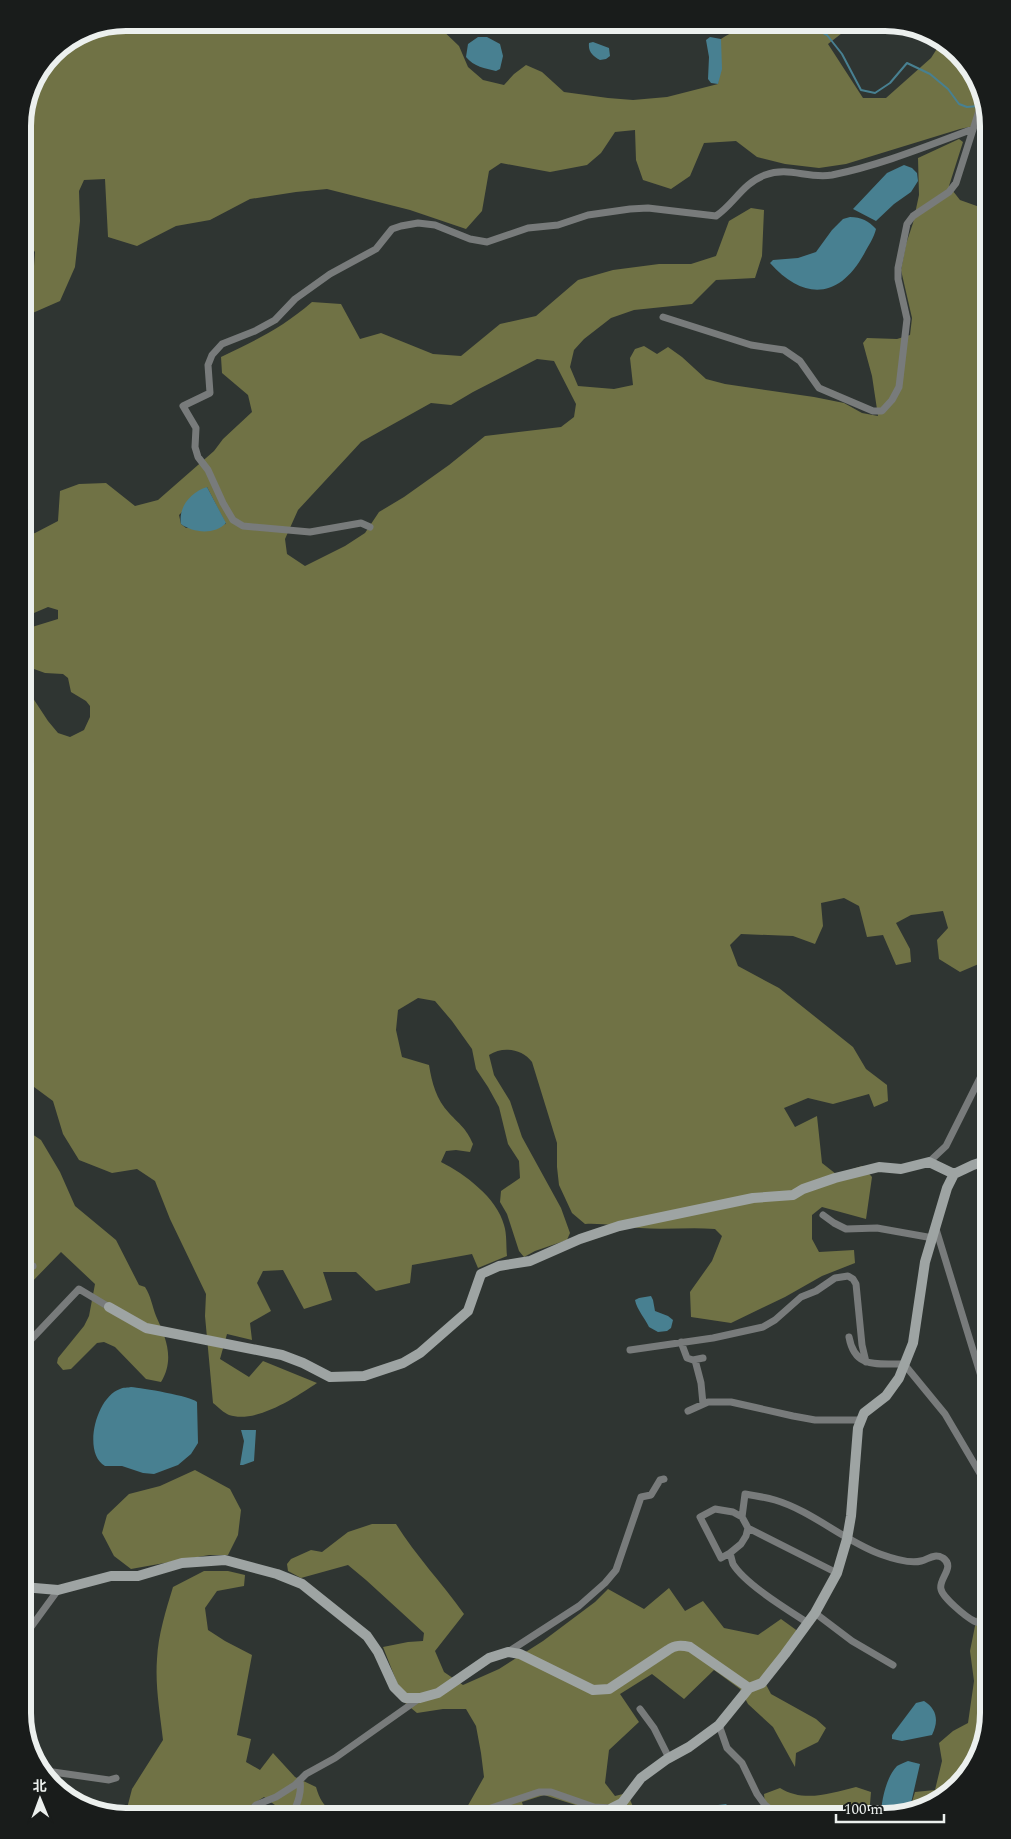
<svg xmlns="http://www.w3.org/2000/svg" width="1011" height="1839" font-family="Spectral,'Noto Sans SC',serif">
  <rect width="100%" height="100%" fill="#2f3532"/>
  <path fill="#707245" fill-rule="evenodd" d="M126,23h309l24,23 9,21 15,13 21,5 10,-11 12,-9 16,7 22,20 44,6 25,2 34,-3 51,-13 3,-45c16,-12 54,-21 74,-16 5,1 10,5 14,8l19,-8h27l-27,21 35,54h23l45,-40 9,-14 5,-2 36,44 7,37 -28,6 -114,35 -27,4 -34,-4 -28,-7 -21,-16 -32,2 -14,33 -19,13 -28,-9 -7,-20 -1,-30 -20,2 -14,21 -14,12 -37,7 -49,-9 -12,8 -7,40 -16,18 -56,-19 -83,-21 -31,3 -46,7 -40,21 -34,6 -39,20 -29,-9 -3,-58 -21,1 -5,11 1,30 -5,46 -15,34 -32,14 -5,-1v-42l11,-6 1,-14 -12,-16v-116l8,-34 22,-33 34,-23z
    M959,139l4,3 -14,44 11,14 28,10v750l-28,12 -21,-13 -2,-19 11,-12 -5,-17 -32,4 -15,8 14,26 1,13 -15,3 -13,-30 -16,2 -8,-31 -15,-8 -23,5 2,23 -8,18 -22,-8 -52,-2 -11,11 8,21 41,22 74,59 13,22 21,16 1,16 -14,6 -5,-13 -36,10 -25,-6 -24,10 11,19 22,-11 5,47 14,11 26,-8 10,11 -6,42 -44,-12 -10,8v24l7,13 35,-2 1,13 -33,13 -37,21 -54,26 -40,-6 -1,-25 22,-31 10,-25 -7,-7c-25,-2 -50,1 -75,-1 -19,-1 -36,-5 -55,-4l-13,-11 -13,-28 -2,-18v-24l-25,-81c-10,-13 -29,-16 -43,-7l5,20 16,26 12,36 39,71 9,25 -3,7 -32,11 -11,6 -5,-6 -12,-37 -7,-12 1,-11 19,-13 -1,-17 -11,-17 -9,-37 -11,-20 -12,-18 -4,-20 -20,-28 -17,-20 -17,-3 -20,12 -2,20 6,27 27,8c3,18 7,34 20,48 11,12 17,15 24,31l-3,8 -14,-2 -10,1 -5,11c24,12 56,36 63,63 3,9 2,21 3,31l-29,12 -6,-14 -60,11 -2,18 -34,8 -20,-19h-33l9,28 -28,9 -21,-39 -20,1 -6,12 14,28 -21,12 2,17 -25,-6 -7,25 29,18 14,-16 54,22c-21,14 -61,41 -88,32 -5,-2 -11,-8 -16,-12l-8,-87 1,-22 -36,-75 -15,-38 -18,-12 -25,4 -33,-13 -16,-26 -10,-33 -23,-17 -7,-2v-399l25,38 10,12 12,4 14,-7 6,-13v-11l-4,-5 -15,-9 -3,-14 -5,-4 -18,-1 -11,-4c-4,-14 -6,-28 -2,-42l26,-8v-9l-10,-3 -14,6 -11,2v-79l12,-3 23,-12 2,-30 19,-7 27,-1 29,23 23,-6 56,-49 9,-12 29,-27 -4,-17 -26,-22 -1,-16c35,-17 61,-29 91,-55l29,2 19,35 21,-6 52,21 28,2 39,-32 36,-8 42,-36 35,-10 46,-6h32l25,-8 13,-35 22,-13 13,2 -2,46 -7,22 -39,2 -24,24 -58,6 -23,8 -27,21 -10,11 -4,17 8,19 36,3 19,-4 -3,-27 5,-9 9,-3 13,8 11,-7 14,10 24,22 19,5 89,13 30,6 18,10 16,3 -6,-40 -9,-33 4,-5 30,1 13,-4 2,-17 -11,-48 5,-26 7,-21 6,-28 -1,-37zM537,359l17,2 22,43 -2,13 -13,10 -76,9 -36,29 -45,32 -25,15 -14,21 -20,13 -40,20 -18,-12 -2,-15 13,-29 63,-68 70,-39 20,2 22,-13zM207,487l19,37 -40,4 -5,-4 -2,-9z
    M23,1128l18,12 19,32 15,34 41,34 23,45 6,2c6,9 7,19 11,29 10,22 19,43 5,66l-15,-3 -31,-32 -11,-5 -7,1 -26,26 -8,1 -6,-7 1,-5 26,-32 5,-10 6,-32 -34,-32 -34,35 -4,-4z
    M195,1470l35,19 11,21 -3,25 -10,20h-19l-78,14 -17,-13 -12,-23 5,-18 22,-21 31,-8z
    M372,1524h24c20,32 46,59 68,90l-29,37 9,21 19,13 36,-16 44,-28 52,-39 13,-13 36,20 25,-21 16,23 18,-10 21,27 34,7 23,-16 18,13 -37,45 9,17 45,25 10,9 -8,14 -22,11 -1,14 -22,-40 -25,-23 -8,-15 -26,-19 -30,29 -32,-25 -32,20 19,28 -30,28 -4,33 10,13 12,-3 8,18 -31,3 -60,-19 -22,7 4,14h-64l22,-39 -3,-24 -5,-27 -10,-17h-23l-26,4 -12,-10 -22,-56 25,-5 15,-1 1,-8 -58,-53 -18,-15 -47,13 -13,-7 -1,-7 4,-5 20,-9 11,2 26,-20z
    M204,1571h24l17,4 -1,11 -27,5 -12,17 3,22 17,11 27,14 -15,80 14,4 -5,23 14,8 13,-17 22,24 21,10c7,24 16,25 39,29h-65l-26,-19 -21,13 -5,6h-113l7,-27 31,-49c-3,-27 -8,-54 -6,-81 1,-24 9,-49 16,-72z
    M988,1590v123l-17,58 -46,37 -16,4 6,-20 20,-2 7,-29 -3,-18 14,-12 15,-8 6,-42 -4,-30 9,-45z
    M856,1787l15,5 -2,24 -20,-1 -5,1h-32l-18,-3v3h-28l-2,-22 16,-6c24,15 51,5 76,-1z"/>
  <path fill="#488091" d="M478,37h9l13,7 3,12 -3,13 -4,2c-11,-3 -22,-4 -30,-14l2,-13z
    M710,37l11,2 1,30 -4,15 -7,-1 -3,-4 1,-22 -3,-17z
    M593,42l16,6 1,8 -4,3 -6,1c-7,-4 -12,-8 -11,-17z
    M904,165l8,3 5,5 1,8 -7,11 -17,12 -18,17 -23,-12 34,-36z
    M850,217c11,0 19,4 26,12 -2,9 -8,17 -12,25 -25,45 -60,47 -94,9l3,-3 25,-2 18,-6 16,-22 11,-11z
    M207,487l19,36c-11,12 -33,10 -45,1 -3,-17 10,-32 26,-37z
    M651,1296l2,4 2,11 13,5 5,4 -2,8 -4,3 -9,1 -9,-5c-4,-9 -12,-17 -14,-27l4,-2z
    M131,1387c11,1 60,9 66,15l1,41 -7,11 -13,11 -24,9 -11,-1 -21,-7h-17c-23,-13 -9,-69 15,-77 3,-2 8,-1 11,-2z
    M241,1430h15l-2,31 -11,4h-3l4,-24z
    M924,1701c13,8 15,20 8,34l-30,6 -10,-2v-4l24,-32z
    M908,1761l12,3 -11,48 -28,4c0,-14 5,-39 16,-50 3,-2 7,-3 11,-5z
    M726,1804l11,12h-26l1,-7 6,-4z"/>
  <g fill="none" stroke-linecap="round" stroke-linejoin="round">
    <path stroke="#488091" stroke-width="2" d="M805,23l22,12 15,19 19,36 14,3 15,-10 17,-20 23,11 18,15 11,15 8,3 11,-1"/>
    <path stroke="#787b7b" stroke-width="7" d="M663,317l88,28 33,5 16,11 19,27 54,23h9l10,-11 7,-13 8,-68 -9,-40v-11l9,-44 6,-8 36,-24 7,-9 27,-85
      M370,527l-9,-4 -51,9 -67,-6 -10,-6 -10,-17 -15,-33 -10,-13 -3,-10 1,-19 -13,-22 27,-13 -2,-28 4,-10 10,-11 33,-13 20,-11 20,-21 35,-25 46,-25 16,-20 9,-3 17,-3 17,2 35,14 17,3 41,-14 30,-3 30,-10 42,-6 18,-1 68,8c18,-12 27,-33 49,-41 24,-9 42,4 67,0 49,-10 95,-29 141,-46
      M988,1030l-7,-32 2,-6 5,-2
      M929,1162l17,-16 42,-84
      M823,1215l11,8 12,6 31,-1 56,10
      M936,1229l48,157 4,6
      M23,1268l10,-2
      M849,1337c6,33 29,26 55,27l41,50 43,73
      M681,1342l6,16 6,2 10,-2
      M23,1348l56,-59 30,18
      M630,1350l83,-12 50,-11 12,-7 26,-23 15,-6 19,-13 13,-2 5,3 3,5 6,61 4,17
      M695,1360l6,23 2,21
      M688,1411l20,-9h23l62,14 22,4h45
      M748,1528l89,45
      M730,1553l-9,5 -21,-41 15,-8 18,3 9,5
      M815,1613l37,28 41,24
      M808,1623c-20,-13 -63,-39 -75,-59 -1,-3 -2,-8 -3,-11l11,-9 5,-8 2,-8 -6,-11 3,-23c10,2 20,3 30,6 37,11 68,40 105,54 11,4 30,10 41,7 8,-2 13,-8 22,-3 13,9 -5,21 -2,31 1,8 25,28 33,32 4,2 10,2 14,3
      M25,1636l-1,50 3,49
      M23,1638l35,-48
      M508,1652l71,-46 26,-23 11,-13 25,-73 10,-2 9,-15 4,-1
      M640,1709l14,19 15,30
      M719,1725l8,23 15,15 15,31 8,11 14,11
      M46,1771l63,9 7,-2
      M245,1816l11,-11 20,-8 19,-12 11,-11 29,-16 85,-60
      M292,1816c5,-12 10,-22 8,-36
      M473,1816l3,-3 63,-21h12l43,15 18,1"/>
    <path stroke="#9ea4a3" stroke-width="10" d="M954,1174l19,-9 15,-5
      M109,1307l37,21 136,27 21,8 27,14 34,-1 39,-13 17,-10 48,-42 13,-37 18,-8 31,-5 50,-22 39,-13 134,-28 40,-3 10,-6 32,-11 44,-11 22,2 28,-7 25,12
      M23,1587l35,3 53,-14h27l44,-13 43,-3 52,14 25,10 65,52 11,16 16,35 11,11h15l18,-5 51,-35 19,-6 12,2 73,36 16,-1 59,-39c7,-5 13,-5 22,-3l59,41 13,-5 23,-29 30,-41 22,-40 10,-34 4,-23 7,-88 6,-15 22,-17 13,-18 14,-35 12,-81 22,-74 7,-14
      M610,1816l2,-8 10,-5 19,-25 26,-19 22,-12 30,-22 30,-37"/>
  </g>
  <path d="M0 0H1011V1839H0ZM126 31H885A95 95 0 0 1 980 126V1713A95 95 0 0 1 885 1808H126A95 95 0 0 1 31 1713V126A95 95 0 0 1 126 31Z" fill="#191c1b" fill-rule="evenodd"/>
  <path fill="none" stroke="#ecf0ee" stroke-width="6" d="M126 31H885A95 95 0 0 1 980 126V1713A95 95 0 0 1 885 1808H126A95 95 0 0 1 31 1713V126A95 95 0 0 1 126 31Z"/>
  <g transform="translate(40 1799) rotate(359)" stroke="#191c1b" stroke-width="4" paint-order="stroke">
  <path d="M0-4L9 19L0 12L-9 19Z" fill="#ecf0ee"/>
  <text y="-8" font-size="14" font-weight="bold" text-anchor="middle" fill="#ecf0ee">北</text>
  </g>
  <path d="M836 1814v8h108v-8" fill="none" stroke="#ecf0ee" stroke-width="2.5"/>
  <text x="844" y="1814" font-size="15" fill="#ecf0ee" stroke="#191c1b" stroke-width="4" paint-order="stroke">100 m</text>
</svg>
